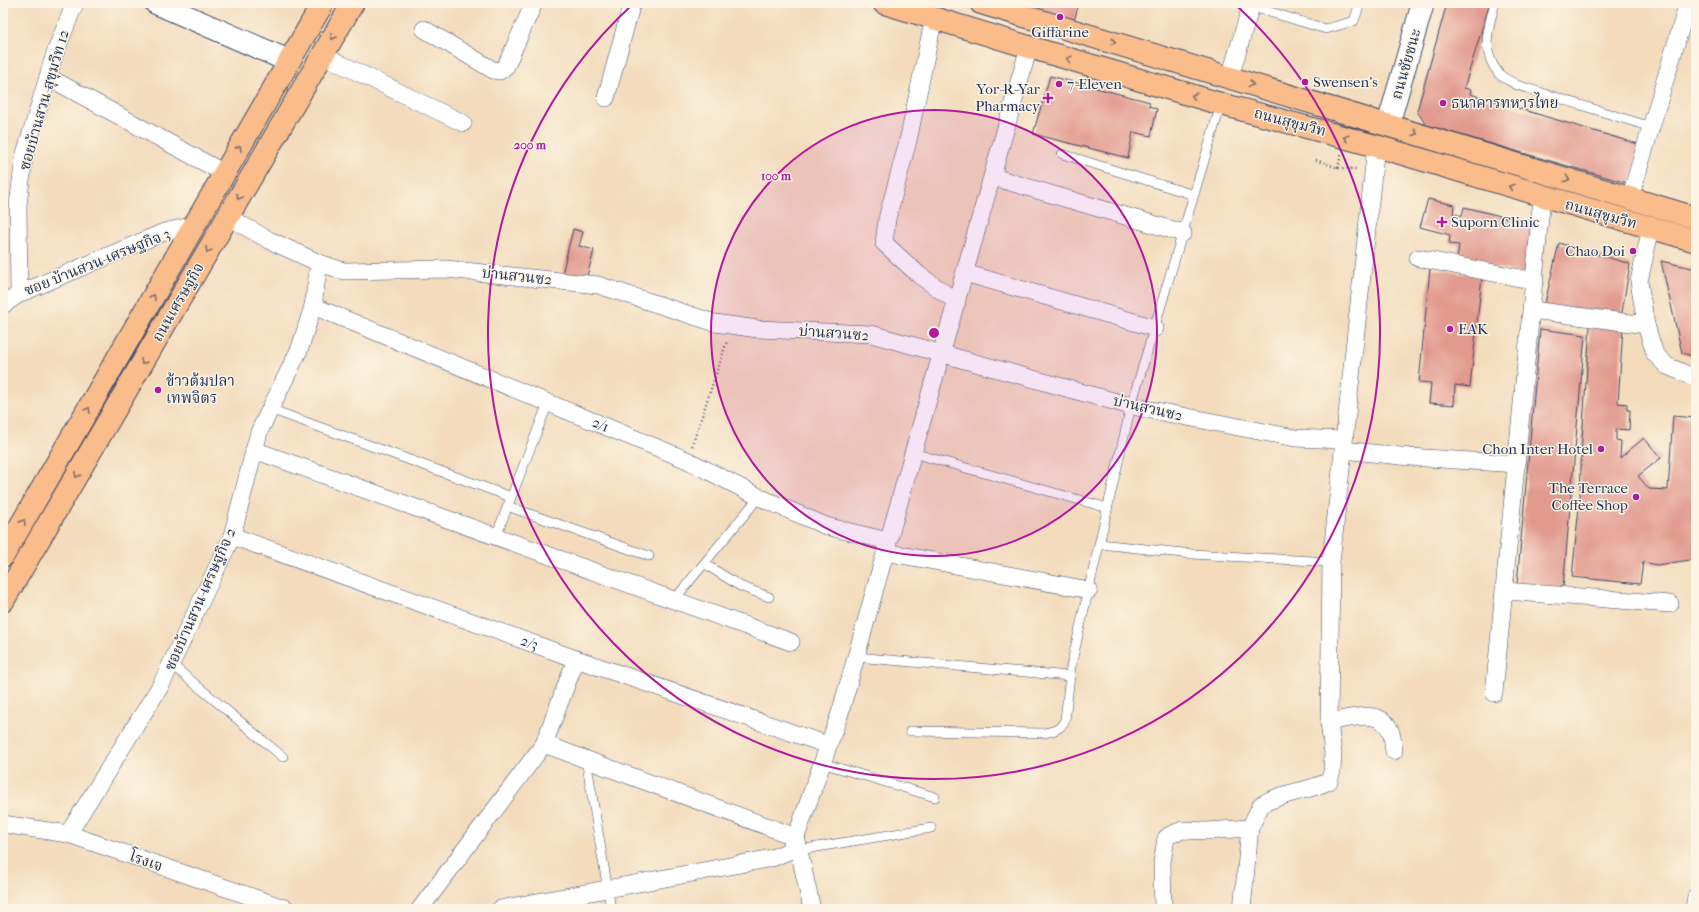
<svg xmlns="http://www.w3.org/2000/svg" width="1699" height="912" font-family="'IM FELL French Canon','Noto Serif Thai',serif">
  <rect width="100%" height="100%" fill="#fcf5e5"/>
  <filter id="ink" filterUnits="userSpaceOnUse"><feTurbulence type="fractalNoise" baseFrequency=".025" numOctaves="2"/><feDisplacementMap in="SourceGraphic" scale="8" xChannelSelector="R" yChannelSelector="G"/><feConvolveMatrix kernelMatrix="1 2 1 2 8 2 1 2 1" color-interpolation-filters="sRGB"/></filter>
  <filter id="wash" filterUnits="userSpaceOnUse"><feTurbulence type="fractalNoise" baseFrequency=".012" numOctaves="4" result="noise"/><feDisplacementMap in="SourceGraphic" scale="16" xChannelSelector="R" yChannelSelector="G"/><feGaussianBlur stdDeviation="0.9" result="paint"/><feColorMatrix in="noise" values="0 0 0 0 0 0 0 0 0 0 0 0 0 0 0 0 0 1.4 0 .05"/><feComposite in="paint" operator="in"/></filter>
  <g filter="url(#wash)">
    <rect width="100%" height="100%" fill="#f3dbbc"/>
    <g id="blocks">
      <path fill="#e2998e" d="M1021,3h58l-6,22 -54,-16z
        M1447,3h43l-26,85 7,2 -1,4 171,51 -11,39 -204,-59 -9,-14z
        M1050,76l100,26 -1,4 8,3 -6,27 -18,-4 -5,26 -95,-24z
        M1428,199l26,6 -1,9 9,2 2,-9 69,17 -6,50 -70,-14 2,-15 -10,-1 1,-9 -30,-8z
        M573,229l10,3 -4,14 15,4 -8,30 -24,-6z
        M1559,243l71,21 -9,54 -77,-11z
        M1661,261l35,8v88l-14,-4z
        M1430,268l52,9 -12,110 -15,-2 -1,20 -25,-2 2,-20 -12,-1z
        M1590,326l33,2 -5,75 9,1v6h3l-1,20 -13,-1v11l5,1 -1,17 24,-20 17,20 -23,18 11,13 19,1 5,-74 23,2v141l-39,6 -14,-3 -3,22 -68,-7 8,-81 2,-58z
        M1540,329l45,6 -22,253 -46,-4z"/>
    </g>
  </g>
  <g filter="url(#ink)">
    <use href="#blocks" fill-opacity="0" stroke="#3b496c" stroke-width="1"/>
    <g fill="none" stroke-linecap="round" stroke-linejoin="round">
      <g stroke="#3b496c" stroke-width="10">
        <path id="service" d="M1240,3l86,26 28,-8 6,-18
          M1495,3c-7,25 -15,48 4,71 4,4 13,8 18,11l134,42
          M1062,154l132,41
          M270,409l241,88
          M913,453l195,55
          M507,506l142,50
          M496,536l52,-133
          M1100,544l92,10 139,8
          M705,564l35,22 29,11
          M674,600l85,-103
          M856,657l213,19
          M171,664l112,93
          M910,731l134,2c10,-2 16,-3 21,-13l6,-54 60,-260 90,-302
          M586,759l25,150
          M822,763l113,34
          M799,850l132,-22"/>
      </g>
      <g stroke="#3b496c" stroke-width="18">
        <g id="minor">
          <path d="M934,17l-26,124 -21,78 -3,24 35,32 38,27"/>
          <path d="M424,29l69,41 7,1 6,-5 28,-63"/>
          <path d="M322,55l141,68"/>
          <path d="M48,77l176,96"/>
          <path d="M1230,77l21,-71"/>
          <path d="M606,98l26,-95"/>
          <path d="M993,177l190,56"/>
          <path d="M1630,198l58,-195"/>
          <path d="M228,217l41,23 50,23 25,8 102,-2 152,16 117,38 43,6 113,5 260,72 164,32 49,2"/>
          <path d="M1651,228l-12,53 7,44 9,29 12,12 29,12"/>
          <path d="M1418,258l117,23"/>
          <path d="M965,273l190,55"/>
          <path d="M19,294l-1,-89 6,-48 31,-104 20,-50"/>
          <path d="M3,305l16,-11 145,-62 31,-7"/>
          <path id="s1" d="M313,306l374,154 72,37 67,29 62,15"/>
          <path d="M1532,310l114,15"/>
          <path d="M254,450l537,192"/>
          <path d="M1343,450l67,7 107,7"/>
          <path id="s2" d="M232,536l344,123 252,86"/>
          <path d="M885,552l204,38"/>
          <path d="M1505,591l165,13"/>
          <path d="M1494,693l48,-496"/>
          <path d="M1329,722c19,-3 54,-16 62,11 2,5 2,12 3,18"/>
          <path d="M544,744l252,93"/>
          <path d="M3,824l65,10 219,75"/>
          <path d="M68,834l93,-149 71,-149 27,-104 41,-84 13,-42 6,-43"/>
          <path d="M796,837l16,72"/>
          <path d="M420,909l124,-165 32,-85"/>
          <path d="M500,909l272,-51 17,-7 7,-14 44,-124 16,-56 57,-204 116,-406"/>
          <path d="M1163,909l-1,-46 4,-25 4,-3 12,-5 25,1 43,-3"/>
          <path d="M1242,909l8,-81 11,-23c21,-13 47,-13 68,-24l3,-9 1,-19 -4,-31 2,-160 45,-416"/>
          <path d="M1694,909l2,-13"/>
        </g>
      </g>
      <g stroke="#3b496c" stroke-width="24">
        <path id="tertiary" d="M156,3l133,58
          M1388,125l35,-122"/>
      </g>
      <g stroke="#3b496c" stroke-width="24">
        <path id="primary" d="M884,3l145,44 192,57 155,42 320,95
          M981,3l715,215
          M3,556l320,-553
          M3,601l350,-598"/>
      </g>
      <path stroke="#3b496c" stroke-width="2.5" stroke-dasharray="1 3" stroke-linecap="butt" d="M1316,160l22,8 18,1
        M1338,168l3,-13
        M692,446l35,-105"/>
      <use href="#service" stroke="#fff" stroke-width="9"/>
      <use href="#minor" stroke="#fff" stroke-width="17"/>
      <use href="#tertiary" stroke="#fff" stroke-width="22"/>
      <use href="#primary" stroke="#f9bc8a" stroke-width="22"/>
    </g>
    <defs><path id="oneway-chevron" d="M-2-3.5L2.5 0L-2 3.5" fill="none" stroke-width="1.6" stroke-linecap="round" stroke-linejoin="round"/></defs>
    <g stroke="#7f6e72">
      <use href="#oneway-chevron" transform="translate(333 37) rotate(120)"/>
      <use href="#oneway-chevron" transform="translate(1113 42) rotate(17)"/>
      <use href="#oneway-chevron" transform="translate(1069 59) rotate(-164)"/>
      <use href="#oneway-chevron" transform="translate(1251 84) rotate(17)"/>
      <use href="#oneway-chevron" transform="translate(1194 96) rotate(-164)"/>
      <use href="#oneway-chevron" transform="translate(1415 133) rotate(17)"/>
      <use href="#oneway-chevron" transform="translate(1346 138) rotate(-165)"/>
      <use href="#oneway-chevron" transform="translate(239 148) rotate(-60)"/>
      <use href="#oneway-chevron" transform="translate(1567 179) rotate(17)"/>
      <use href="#oneway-chevron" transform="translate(1511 187) rotate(-163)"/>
      <use href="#oneway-chevron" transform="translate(239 197) rotate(120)"/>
      <use href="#oneway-chevron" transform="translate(208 250) rotate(120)"/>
      <use href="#oneway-chevron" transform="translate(153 297) rotate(-60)"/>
      <use href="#oneway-chevron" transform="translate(143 362) rotate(120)"/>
      <use href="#oneway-chevron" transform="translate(88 410) rotate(-60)"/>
      <use href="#oneway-chevron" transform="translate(77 475) rotate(120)"/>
      <use href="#oneway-chevron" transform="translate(23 522) rotate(-60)"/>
    </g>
  </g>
  <circle cx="934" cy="333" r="223" fill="#b5179e" fill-opacity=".12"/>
  <g fill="none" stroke="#b5179e" stroke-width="2">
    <circle cx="934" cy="333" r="223"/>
    <path d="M1235 4A446 446 0 1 1 633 4"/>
  </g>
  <g fill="#b5179e" stroke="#fcf5e5" stroke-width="1.5">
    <circle cx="1060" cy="17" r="4"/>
    <circle cx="1305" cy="82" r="4"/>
    <circle cx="1059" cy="84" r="4"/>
    <path d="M1046 92h4v4h4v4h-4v4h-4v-4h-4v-4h4z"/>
    <circle cx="1443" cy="103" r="4"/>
    <path d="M1440 216h4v4h4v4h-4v4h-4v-4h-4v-4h4z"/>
    <circle cx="1633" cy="251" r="4"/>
    <circle cx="1450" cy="329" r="4"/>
    <circle cx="158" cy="390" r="4"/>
    <circle cx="1601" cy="449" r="4"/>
    <circle cx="1636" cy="497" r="4"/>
  </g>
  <g text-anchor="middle" stroke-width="3" stroke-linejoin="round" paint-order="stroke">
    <g font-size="15" fill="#1b2f5e" stroke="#fcf5e5" text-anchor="start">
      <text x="1060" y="37" text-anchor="middle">Giffarine</text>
      <text x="1313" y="87">Swensen's</text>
      <text x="1067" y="89">7-Eleven</text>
      <text x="1040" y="94" text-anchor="end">Yor-R-Yar<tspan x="1040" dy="17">Pharmacy</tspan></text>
      <text x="1451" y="108">ธนาคารทหารไทย</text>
      <text x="1451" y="227">Suporn Clinic</text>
      <text x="1625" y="256" text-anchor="end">Chao Doi</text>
      <text x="1458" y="334">EAK</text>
      <text x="166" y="386">ข้าวต้มปลา<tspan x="166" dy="17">เทพจิตร</tspan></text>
      <text x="1593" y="454" text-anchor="end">Chon Inter Hotel</text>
      <text x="1628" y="493" text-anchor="end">The Terrace<tspan x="1628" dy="17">Coffee Shop</tspan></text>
    </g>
    <g font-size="15" fill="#1b2f5e" stroke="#fcf5e5">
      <text transform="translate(1406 64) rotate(-74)" y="5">ถนนชัยชนะ</text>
      <text transform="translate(44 100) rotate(-74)" y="5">ซอยบ้านสวน-สุขุมวิท 12</text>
      <text transform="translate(1290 122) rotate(15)" y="5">ถนนสุขุมวิท</text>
      <text transform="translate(1601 214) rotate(16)" y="5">ถนนสุขุมวิท</text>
      <text transform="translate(97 262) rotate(-22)" y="5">ซอย บ้านสวน-เศรษฐกิจ 3</text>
      <text transform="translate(517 276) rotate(6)" y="5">บ่านสวนซ2</text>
      <text transform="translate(178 302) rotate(-60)" y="5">ถนนเศรษฐกิจ</text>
      <text transform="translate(834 333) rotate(4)" y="5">บ่านสวนซ2</text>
      <text transform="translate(1148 408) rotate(13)" y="5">บ่านสวนซ2</text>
      <text dy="5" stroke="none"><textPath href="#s1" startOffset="311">2/1</textPath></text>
      <text transform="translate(200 599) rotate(-66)" y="5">ซอยบ้านสวน-เศรษฐกิจ 2</text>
      <text dy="5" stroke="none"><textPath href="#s2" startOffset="316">2/3</textPath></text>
      <text transform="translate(146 861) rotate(19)" y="5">โรงเจ</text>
    </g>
  </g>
  <circle cx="934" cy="333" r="6" fill="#b5179e" stroke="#fcf5e5" stroke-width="2"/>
  <g font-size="12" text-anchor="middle" font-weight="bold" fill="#b5179e" stroke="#fcf5e5" stroke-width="3" stroke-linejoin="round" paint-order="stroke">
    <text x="530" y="149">200 m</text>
    <text x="776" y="180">100 m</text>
  </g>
  <rect width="1699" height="912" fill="none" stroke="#fcf5e5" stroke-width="16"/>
</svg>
